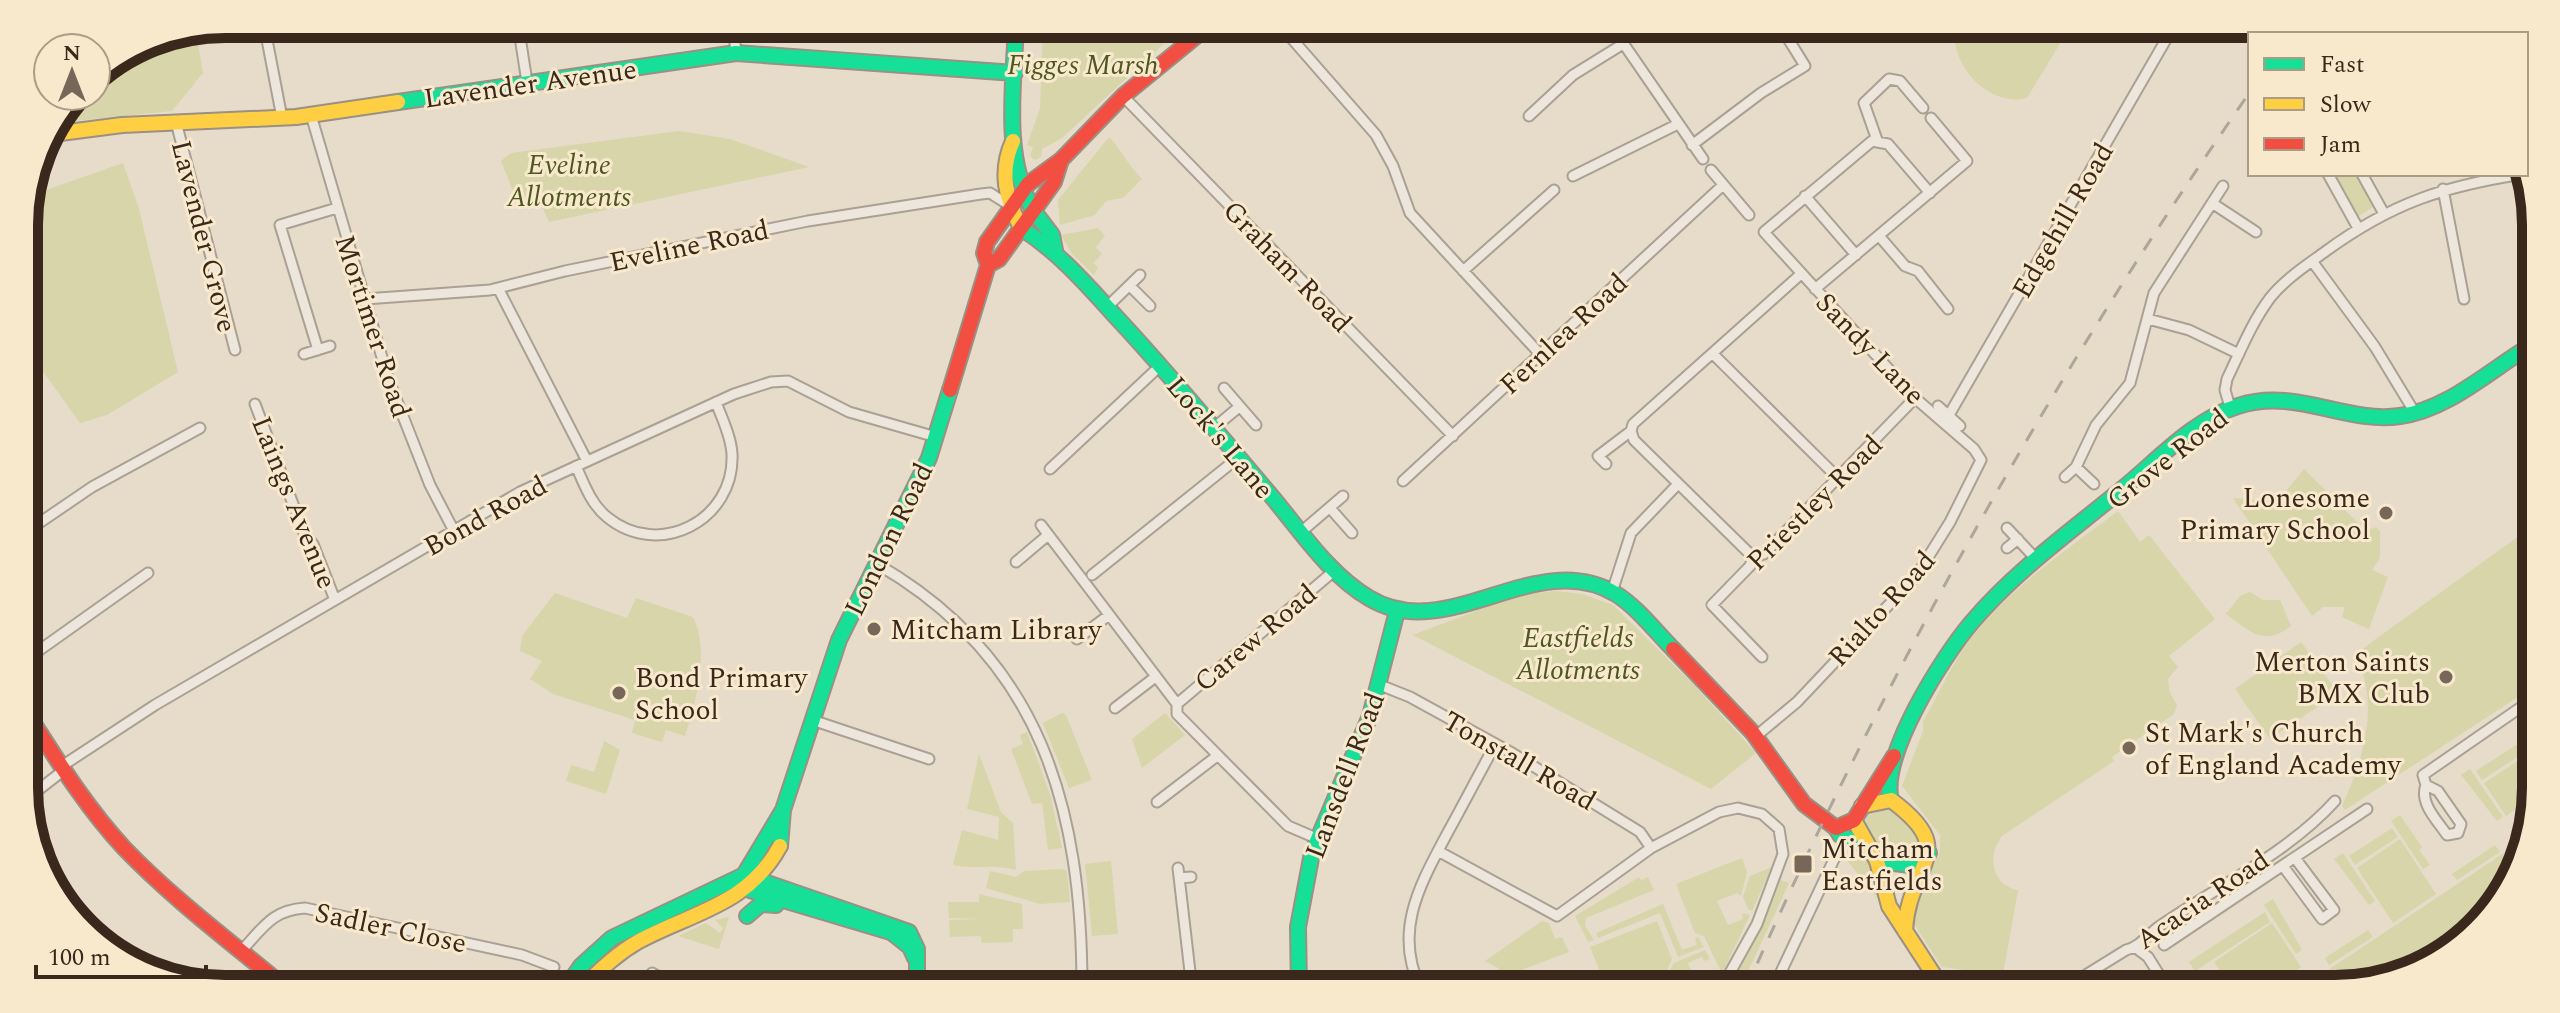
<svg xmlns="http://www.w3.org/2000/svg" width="2560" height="1013" font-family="Spectral,serif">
  <rect width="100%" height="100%" fill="#e6dcc9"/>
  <path fill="#d8d5aa" d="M1043,24h142l-123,114 -20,11 -1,8 -6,3 -5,-4 3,-9 -6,-2 13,-37z
    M1955,24h117l-45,74c-40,10 -79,-35 -72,-74z
    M152,39l2,5 43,-6 6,35 -31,38 -117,12 21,-27h20v-24z
    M679,131l51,8 79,28 -260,55 -9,-20 -20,7 -19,-48 10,-8z
    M1109,137c13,14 20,29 33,42l-19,19 -17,3 -11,14 -35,10 -2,-25z
    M123,163l16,46 39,163 -71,43 -27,8 -38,-53 -11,8 -6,-3 -1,-163 5,-16z
    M2333,174h24l18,32 -18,11z
    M1098,228l7,8 -9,11 6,7 -9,9 5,4 -4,8 -22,-21 -11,-19z
    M2304,469l62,62 10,-4 4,4v27l-8,12 16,7 -19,52 -27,-12 3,-10h-22l-11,9 -79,-118 44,4z
    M2118,511l22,31 9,-7 66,84 -46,37 9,11 -10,12 2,14 7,12 -3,9 -62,43 2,4 -112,75c-15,19 -11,49 16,54l-15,85 -61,-8 -30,-46 -1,-18 29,-51v-17l-38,-49 21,-55v-9c13,-23 24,-48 39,-71 38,-57 102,-99 156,-140z
    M2530,528l-3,163 -182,119 -3,-4c21,-46 39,-103 13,-152z
    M1556,591l26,3 31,11 81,80 62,68 -45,36 -298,-154 105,-40z
    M2250,592l13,8h17l11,26c-28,21 -40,6 -65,-12l14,-18z
    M555,593l72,25 9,-20 57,19c17,35 3,84 -8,119l-19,-6 -4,12 -30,-9 3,-13 -82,-26 -23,-15 12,-18 -22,-10 2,-15z
    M2301,642l37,51 -68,46 -35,-50z
    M1062,713l4,2 26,65 -23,8 -26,-65z
    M1165,713l20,22 -43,33 -10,-29z
    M1027,732l23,62 12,54 -14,2 -6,-47 -10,1 -21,-55 12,-5 -3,-9z
    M2527,738v13l-45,29 -6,-9z
    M604,741l16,9 -14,44 -40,-13 5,-16 23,7z
    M979,754l22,58 12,11 3,47c-22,-7 -40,0 -63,-5l9,-35 36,10 1,-23 -32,-8z
    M2527,755l-1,47 -20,14 -22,-33z
    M2470,769l33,48 -6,4 -36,-46z
    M1890,807c19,15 45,28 24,53l-30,-2 -20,-33 5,-14z
    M2400,815l22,32 -3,3 11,15 -7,4 -32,-48z
    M2392,828l6,9 -43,28 -6,-9z
    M2400,839l36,55 -43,29 -36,-55z
    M2525,839v14l-68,95 -110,41h-32l-5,-7z
    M2495,845l5,7 -43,28 -5,-6z
    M1849,852c25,-2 27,31 32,50l-36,-44z
    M2343,853l32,48 -6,4 -35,-46z
    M1742,858l5,14 -6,24 -4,-3 -20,8 11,24 15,-6 -1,-6 8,2 -28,59 -18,-38 -9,-3 -19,-49z
    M1111,861l7,73 -26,2 -7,-72z
    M1772,867l-20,44 -4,-2 -5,-12 7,-21z
    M1062,869l5,2 3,31 -30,2 -54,-16 4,-17 26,6 8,-6z
    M1639,877l2,3 7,-3 6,13 -68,28 -1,8 9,14 -6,2 -13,-26z
    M1780,880l9,3 -49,106h-9z
    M979,894l43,10 1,25h-10v13l-31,1 -1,-7 -31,1 -1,-17 32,-1 -32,-1 -1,-16h31z
    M2273,899l29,51 -6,4 -32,-49z
    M1663,904l19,46 15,-5 -2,-7 3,-1 6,10 -26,10 -18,-44 -62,25 -2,-5z
    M2265,912l5,10 -75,49 -6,-9z
    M729,917l-10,32 -41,-13 28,-13 14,10 3,-5 -8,-8z
    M1542,921l7,2 6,16 7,-2 7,15 -69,26 -2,-10 -13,-7z
    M1657,921l15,38 -6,14 -25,10 2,6h-36l-17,-42z
    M2272,923l29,44 -33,22h-36l-18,-27z
    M2368,930l5,7 -44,28 -4,-7z
    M1705,950l5,9 -6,2 -2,-4 -14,6 10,25 16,-6 3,-6 3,2 -5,11h-45l-4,-12 8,-14z"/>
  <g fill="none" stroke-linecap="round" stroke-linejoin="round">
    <g stroke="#aaa093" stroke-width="13">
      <path id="street" d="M264,24l18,94
        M518,24l9,58
        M733,24l3,29
        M1279,24l97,111 17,31 17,47 130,141
        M1610,24l93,135
        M1123,96l330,340
        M311,115l77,263 42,107 24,46
        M1529,116l44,-41 50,-31
        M176,122l59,228
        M1877,140l-13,-37 25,-24 11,2 23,27
        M1692,145l69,-52 44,-27 -26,-42
        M1711,170l38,45
        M2328,174l30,54
        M2362,174l21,38
        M1573,176l103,-51
        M2443,189l21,110
        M1805,196l51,59
        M2212,203l11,-17
        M1880,237l25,29 13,5 30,38
        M2312,261l63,86 40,66
        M1463,271l91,-81
        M1130,286l20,20
        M498,288l89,173
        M1815,289l152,-128 -36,-43
        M365,299l125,-9 75,-19 243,-50 173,-27 9,-1 19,12
        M1107,307l33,-32
        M2148,319l41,11 50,24
        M318,350l-38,-125 57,-17
        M304,354l26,-8
        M1713,354l125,124
        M1224,388l32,37
        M255,404l49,129 9,11 22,56
        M1938,406l22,20
        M2230,407l-5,-17 2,-11c13,-27 25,-57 43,-81 15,-19 37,-33 56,-47 66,-48 118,-65 197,-77
        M1949,415l226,-391
        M1215,427l24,-20
        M1631,431l3,9 119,117
        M1606,464l-8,-8 33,-25 2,-7 168,-150
        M576,466c8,18 15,38 31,51 52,43 128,3 125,-63 -1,-18 -10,-35 -16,-52
        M2076,467l18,17
        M1050,469l111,-104
        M2065,477l11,-10 20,-42 34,-42 24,-90 58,-90 44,29
        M1403,481l320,-296
        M1330,508l22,25
        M1041,525l136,179v10l111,112 28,12
        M2007,528l30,32
        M26,532l66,-45 108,-59
        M1301,532l42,-36
        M2007,548l11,-9
        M1016,562l32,-27
        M877,564c165,95 205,245 205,425
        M1092,575l147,-118
        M1612,592l19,-59 47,-49
        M1077,639l32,-24
        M1762,657l-50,-52 38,-39 3,-9 11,-3 151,-156
        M27,659l121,-86
        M1380,685l30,12 102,56 128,79 11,16
        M1177,704l157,-133
        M1115,708l39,-30
        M812,720l117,39
        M1755,737l42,-35 120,-127 33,-53 31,-62 -7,-11 -59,-51 -151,-166 108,-91 16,3 42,49
        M62,766l93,-61 365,-213 214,-98 37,-12 17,-1 61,31 87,25
        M2426,785c-7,18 11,35 21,50l11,-2 3,-9 -23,-33 -12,-6 -3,-10 104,-72
        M28,798l36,-28
        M1157,802l60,-46
        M1438,851l119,65 94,-68 68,-36 19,-4 24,6 17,15 4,25 -26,70 -36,65
        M2283,866l39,53 12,-9 -39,-52
        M1178,868l14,121
        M1179,878l12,-1
        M2164,945l203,-136
        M2136,948l12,9 20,32
        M242,950c21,-22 30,-40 63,-42l217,47 32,12
        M652,973l29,16
        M1421,989c-29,-58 0,-106 27,-157 16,-29 31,-58 47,-87
        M1773,989l63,-134
        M2063,989l63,-39c14,-3 22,-16 34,-24 58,-40 128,-73 175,-125"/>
    </g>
    <g stroke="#9a9083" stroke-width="18">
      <path id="fast" d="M1016,24c-2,60 -14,132 17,186
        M398,102l338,-49 279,20
        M1033,210l19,25 3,15
        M1021,228c39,25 66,57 97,91 54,58 104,119 155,179 29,35 57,77 96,100 79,48 166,-52 247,-4 22,14 39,37 57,55
        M1891,800c-12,-43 52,-144 81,-178 42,-50 98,-90 149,-132 36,-29 72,-70 117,-84 58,-19 107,18 162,10 48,-6 91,-47 132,-71
        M1836,828l4,7 26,11
        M780,846l3,-36 56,-170 90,-182 21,-68
        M1877,861l34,4 18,-12
        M747,916l14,-12 15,1
        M915,958l-5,-11 -19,-15 -141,-42 -6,-15 165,57 8,17v40
        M565,989l16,-23 31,-28 132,-63 39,-65
        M1299,989l-1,-62 14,-74 58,-137 27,-105"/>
    </g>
    <g stroke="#9a9083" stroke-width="18">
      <path id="slow" d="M45,135l77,-10 174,-8 102,-15
        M1013,141c-14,31 -7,58 8,87
        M1862,806l29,-6c71,52 17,64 14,131
        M1854,820l23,41 12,45 54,83
        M582,989c17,-19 34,-35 57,-48 54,-29 109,-36 141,-95"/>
    </g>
    <g stroke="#9a9083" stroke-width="18">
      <path id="jam" d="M988,265l11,-6 55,-77 7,-22
        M950,390l38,-125 -4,-12 3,-11 41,-58 33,-24 62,-64 88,-72
        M1673,649l80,84 51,71 32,24 18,-8 40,-64
        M27,713c30,47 59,94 97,135 50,52 108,95 163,141"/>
    </g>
    <use href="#street" stroke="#ede6dc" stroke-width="9"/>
    <use href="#fast" stroke="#16e098" stroke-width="14"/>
    <use href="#slow" stroke="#ffcf43" stroke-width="14"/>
    <use href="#jam" stroke="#f24e42" stroke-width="14"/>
    <path stroke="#aca69c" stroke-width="3" stroke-dasharray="14 14" stroke-linecap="butt" d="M2291,34l7,-10
      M1746,989c138,-314 308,-616 504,-897"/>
  </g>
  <g fill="#766758" stroke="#f8e9cd" stroke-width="3">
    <circle cx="2386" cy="513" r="8"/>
    <circle cx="874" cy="629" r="8"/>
    <circle cx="2446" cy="677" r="8"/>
    <circle cx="619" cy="693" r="8"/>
    <circle cx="2129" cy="748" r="8"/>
    <rect x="1793" y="854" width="20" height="20" rx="4"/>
  </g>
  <g text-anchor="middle" stroke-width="6" stroke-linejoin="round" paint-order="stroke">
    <g font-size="28" font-style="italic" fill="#4d5720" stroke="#f8e9cd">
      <text x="1083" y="74">Figges Marsh</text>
      <text x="569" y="174">Eveline<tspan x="569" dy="32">Allotments</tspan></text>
      <text x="1578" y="647">Eastfields<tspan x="1578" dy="32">Allotments</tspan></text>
    </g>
    <g font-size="28" fill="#39281b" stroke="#f8e9cd">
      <text transform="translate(530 83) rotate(-8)" y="10">Lavender Avenue</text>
      <text transform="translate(2062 220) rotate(-60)" y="10">Edgehill Road</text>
      <text transform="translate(205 236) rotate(76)" y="10">Lavender Grove</text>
      <text transform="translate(689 245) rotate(-12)" y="10">Eveline Road</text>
      <text transform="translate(1288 266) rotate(46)" y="10">Graham Road</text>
      <text transform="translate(374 326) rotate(72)" y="10">Mortimer Road</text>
      <text transform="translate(1563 333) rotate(-43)" y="10">Fernlea Road</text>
      <text transform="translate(1871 348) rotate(46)" y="10">Sandy Lane</text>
      <text transform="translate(1221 437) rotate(50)" y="10">Lock's Lane</text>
      <text transform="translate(2167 458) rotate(-38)" y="10">Grove Road</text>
      <text transform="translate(295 502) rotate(68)" y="10">Laings Avenue</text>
      <text transform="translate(1814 502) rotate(-45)" y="10">Priestley Road</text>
      <text transform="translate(485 515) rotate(-29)" y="10">Bond Road</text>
      <text transform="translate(888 539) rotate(-64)" y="10">London Road</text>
      <text transform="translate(1881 608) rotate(-48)" y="10">Rialto Road</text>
      <text transform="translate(1255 637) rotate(-40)" y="10">Carew Road</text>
      <text transform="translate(1520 760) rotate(30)" y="10">Tonstall Road</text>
      <text transform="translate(1344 775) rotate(-69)" y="10">Lansdell Road</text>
      <text transform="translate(2202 899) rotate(-34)" y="10">Acacia Road</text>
      <text transform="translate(391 927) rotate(12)" y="10">Sadler Close</text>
    </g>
    <g font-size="28" fill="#39281b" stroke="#f8e9cd" text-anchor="start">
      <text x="2370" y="507" text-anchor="end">Lonesome<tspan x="2370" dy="32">Primary School</tspan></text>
      <text x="890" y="639">Mitcham Library</text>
      <text x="2430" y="671" text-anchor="end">Merton Saints<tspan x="2430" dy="32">BMX Club</tspan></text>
      <text x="635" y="687">Bond Primary<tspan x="635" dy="32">School</tspan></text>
      <text x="2145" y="742">St Mark's Church<tspan x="2145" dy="32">of England Academy</tspan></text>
      <text x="1821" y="858">Mitcham<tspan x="1821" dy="32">Eastfields</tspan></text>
    </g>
  </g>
  <path d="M0 0H2560V1013H0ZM225 38H2335A187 187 0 0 1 2522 225V788A187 187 0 0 1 2335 975H225A187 187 0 0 1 38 788V225A187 187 0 0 1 225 38Z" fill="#f8e9cd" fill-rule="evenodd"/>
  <path fill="none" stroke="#39281b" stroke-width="10" d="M225 38H2335A187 187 0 0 1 2522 225V788A187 187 0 0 1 2335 975H225A187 187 0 0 1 38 788V225A187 187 0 0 1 225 38Z"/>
  <rect x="2248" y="32" width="280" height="144" fill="#f8e9cd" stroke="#ac9c86" stroke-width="2"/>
  <rect x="2264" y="58" width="40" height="12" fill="#16e098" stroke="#ac9c86" stroke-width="2"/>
  <text x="2320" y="72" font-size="24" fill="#39281b">Fast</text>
  <rect x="2264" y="98" width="40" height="12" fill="#ffcf43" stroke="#ac9c86" stroke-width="2"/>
  <text x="2320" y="112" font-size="24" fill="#39281b">Slow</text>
  <rect x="2264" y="138" width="40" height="12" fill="#f24e42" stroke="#ac9c86" stroke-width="2"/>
  <text x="2320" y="152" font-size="24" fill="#39281b">Jam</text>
  <g transform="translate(72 72)"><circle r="38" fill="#f8e9cd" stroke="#ac9c86" stroke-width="2"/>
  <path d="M0-6L14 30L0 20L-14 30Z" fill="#766758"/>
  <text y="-12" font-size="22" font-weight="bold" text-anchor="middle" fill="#39281b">N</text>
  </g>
  <path d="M36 965v12h170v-12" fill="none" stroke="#39281b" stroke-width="4"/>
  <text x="48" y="965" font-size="24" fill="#39281b" stroke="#f8e9cd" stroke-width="6" paint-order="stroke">100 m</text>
</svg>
